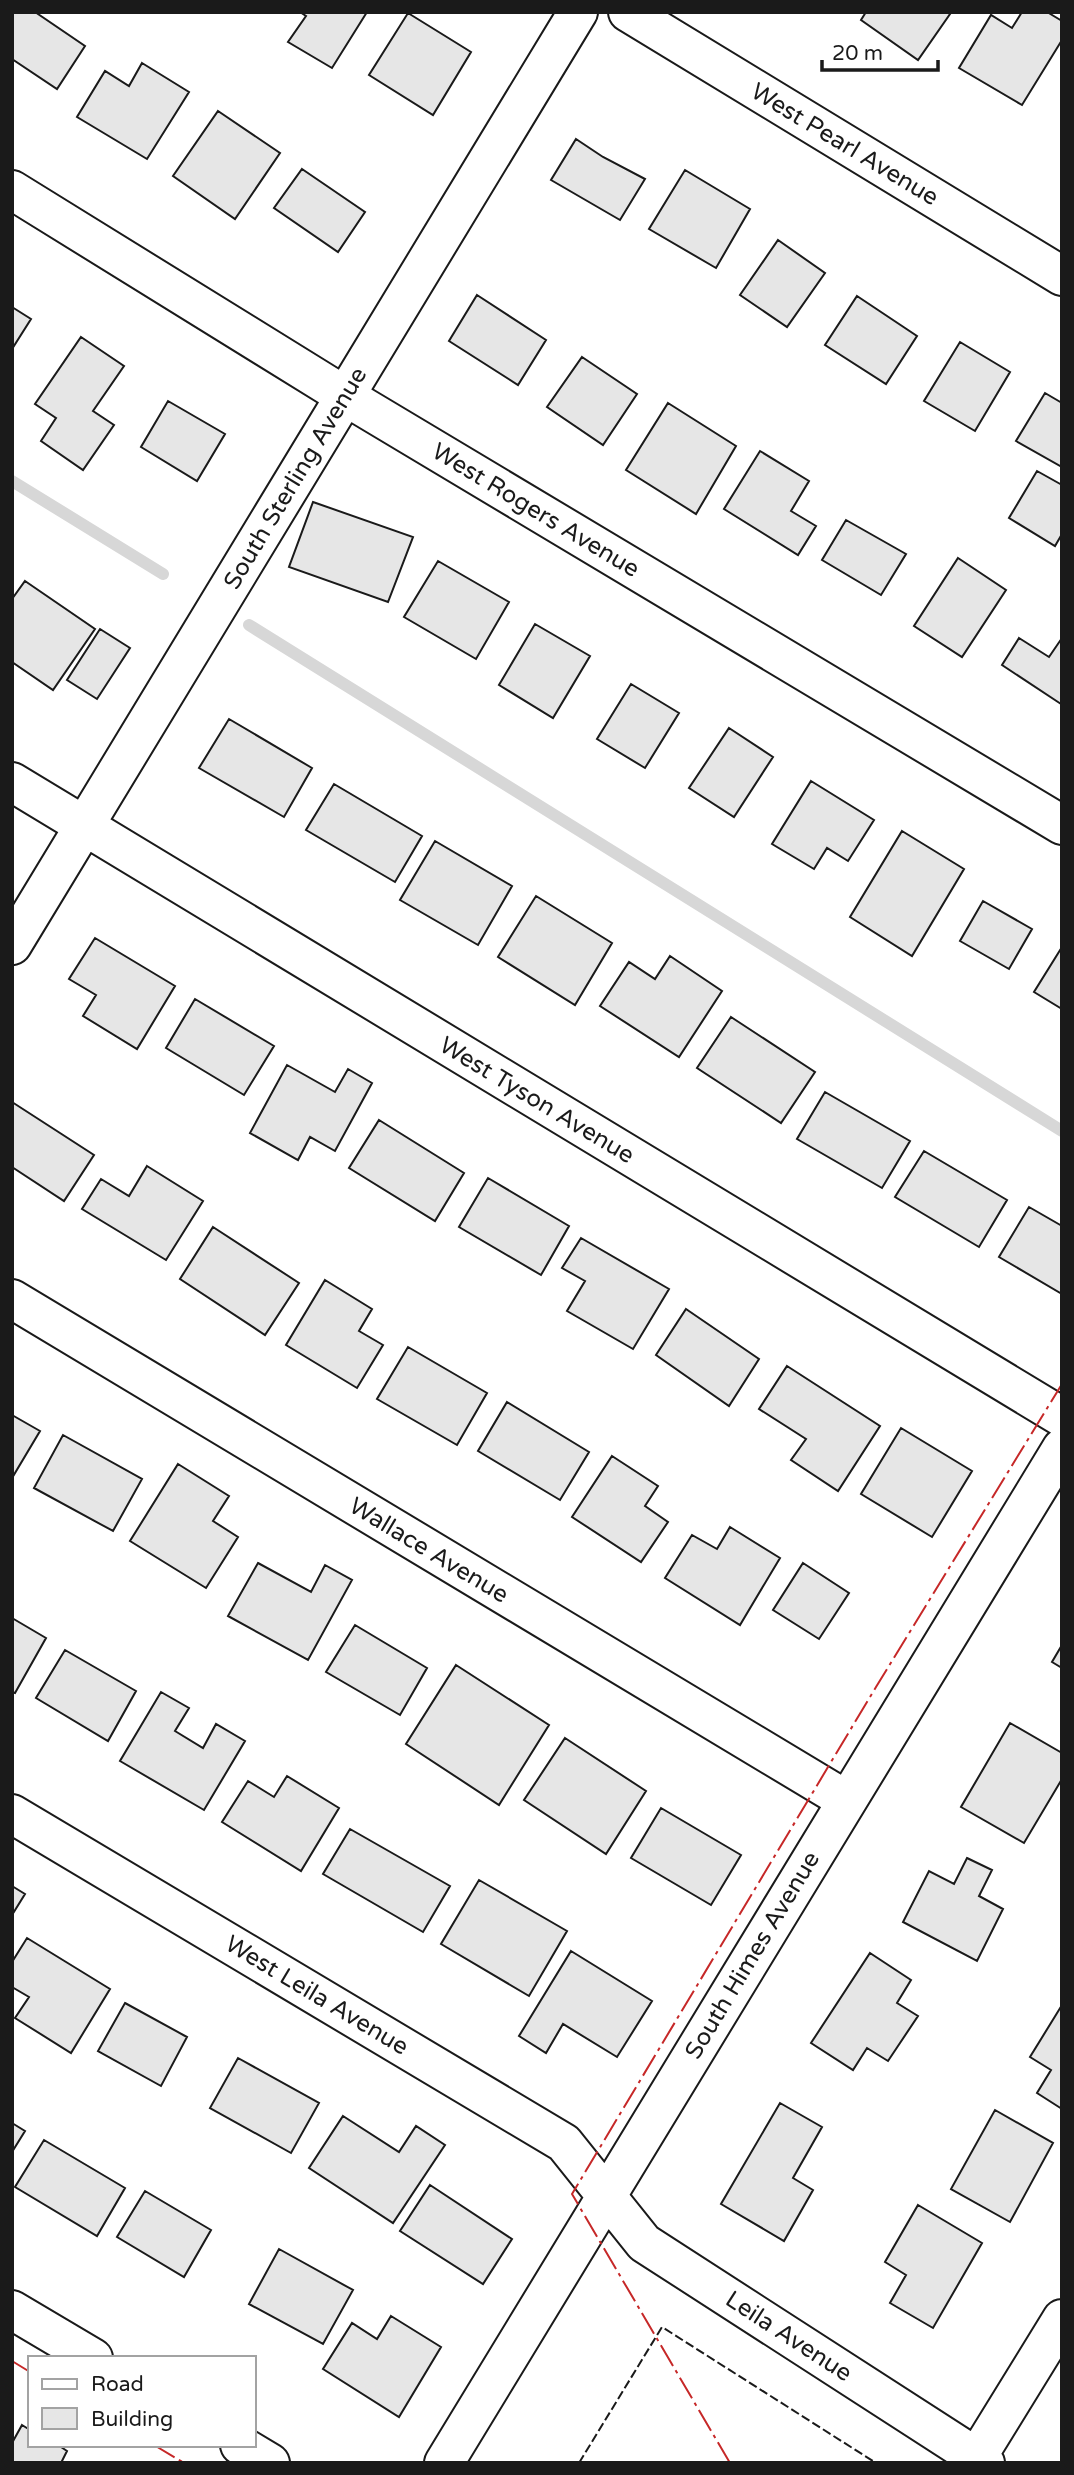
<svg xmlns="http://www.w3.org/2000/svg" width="1074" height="2475" font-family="'Varela Round',sans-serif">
  <rect width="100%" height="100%" fill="#fff"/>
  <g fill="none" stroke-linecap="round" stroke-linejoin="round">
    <path stroke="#d7d7d7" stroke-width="12" d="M12,481l151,93
      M249,625l813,506"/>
  </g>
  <path fill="#e6e6e6" stroke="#1a1a1a" stroke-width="2" d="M13,12h22l50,34 -28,43 -45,-30z
    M300,12h67l-35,56 -44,-26 18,-26z
    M866,12h81l3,2 -32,46 -57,-40z
    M1022,12h25l15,9v19l-40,65 -63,-37 32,-53 21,13z
    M408,13l63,39 -38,63 -64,-40z
    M142,63l47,29 -42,67 -70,-42 28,-46 24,15z
    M218,111l62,42 -45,66 -62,-43z
    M576,139l27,18 42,22 -25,41 -69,-40z
    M302,169l63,43 -27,40 -64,-44z
    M685,170l65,39 -34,59 -67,-39z
    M778,240l47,33 -38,54 -47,-32z
    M477,295l69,45 -28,45 -69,-44z
    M857,296l60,40 -31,48 -61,-39z
    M12,307l19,12 -19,30z
    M81,337l43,29 -31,45 21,14 -31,45 -42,-29 15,-23 -21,-14z
    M960,342l50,30 -35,59 -51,-30z
    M582,357l55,37 -34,51 -56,-38z
    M1045,393l17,10v64l-46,-26z
    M168,401l57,33 -28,47 -56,-34z
    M668,403l68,43 -40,68 -70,-44z
    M760,451l49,30 -18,30 25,15 -18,29 -74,-46z
    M1037,471l25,14v49l-7,12 -46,-28z
    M313,502l100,35 -25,65 -99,-35z
    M846,520l60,34 -25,41 -59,-35z
    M958,558l48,32 -44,67 -48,-31z
    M438,561l71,41 -33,57 -72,-42z
    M25,581l70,48 -42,61 -41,-28v-63z
    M535,624l55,32 -37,62 -54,-33z
    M100,629l30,19 -33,51 -30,-19z
    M1019,638l30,19 13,-19 -1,66 -59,-39z
    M631,684l48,29 -34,55 -48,-29z
    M229,719l83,49 -28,49 -85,-49z
    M729,728l44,29 -39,60 -45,-29z
    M811,781l63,39 -26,41 -21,-13 -13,21 -42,-25z
    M334,784l88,52 -27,46 -89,-52z
    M902,831l62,38 -52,87 -62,-39z
    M435,841l77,45 -34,59 -78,-45z
    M536,896l76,47 -37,62 -77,-48z
    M983,901l49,28 -23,40 -49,-28z
    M95,938l80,48 -38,63 -54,-33 13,-21 -27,-16z
    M1062,947v62l-28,-17z
    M670,956l52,35 -43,66 -79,-51 29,-44 26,17z
    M195,999l79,47 -30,49 -78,-47z
    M731,1017l84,55 -34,51 -84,-55z
    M287,1065l48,27 13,-23 24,14 -37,68 -25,-14 -12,23 -48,-27z
    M825,1092l85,49 -28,47 -85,-49z
    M12,1102l82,53 -30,46 -52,-34z
    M379,1120l85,53 -29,48 -86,-53z
    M924,1151l83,49 -28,47 -84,-50z
    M147,1166l56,35 -37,59 -84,-51 19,-30 28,17z
    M488,1178l81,48 -28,49 -82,-48z
    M1029,1207l33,19v68l-63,-37z
    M213,1227l86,56 -34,52 -85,-56z
    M581,1238l88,51 -36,60 -66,-38 18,-30 -23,-13z
    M325,1280l47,29 -13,22 24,14 -26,43 -71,-43z
    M686,1309l73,50 -30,47 -73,-51z
    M408,1347l79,46 -30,52 -80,-46z
    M787,1366l93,60 -42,65 -47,-31 15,-21 -47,-30z
    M507,1402l82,50 -29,48 -82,-49z
    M12,1415l28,16 -28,47z
    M901,1428l71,43 -40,66 -71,-43z
    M63,1435l79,44 -29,52 -79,-43z
    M612,1456l46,30 -13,20 23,16 -27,40 -69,-45z
    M178,1464l51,32 -16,25 25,16 -32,51 -76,-47z
    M730,1527l50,31 -40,67 -75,-47 27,-43 25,14z
    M258,1563l53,29 14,-27 27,15 -44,80 -80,-44z
    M803,1563l46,30 -30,46 -46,-29z
    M12,1618l34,20 -31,55 -3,-1z
    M355,1625l72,43 -27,47 -74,-43z
    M1062,1645v23l-10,-6z
    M65,1650l71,41 -28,50 -72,-43z
    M456,1665l93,60 -50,80 -93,-61z
    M161,1692l28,16 -14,23 28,17 13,-24 29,17 -41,69 -84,-49z
    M1010,1723l52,30v26l-38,64 -63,-36z
    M565,1738l81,53 -40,63 -82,-54z
    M287,1776l52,32 -38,63 -79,-49 26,-41 26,16z
    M661,1808l80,47 -30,50 -80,-47z
    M350,1829l100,57 -27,46 -100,-58z
    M967,1858l25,12 -13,26 24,13 -26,52 -74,-39 26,-51 25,13z
    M479,1880l88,51 -38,65 -88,-52z
    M12,1886l13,8 -13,21z
    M27,1938l83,51 -39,64 -56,-35 14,-21 -17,-10v-25z
    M571,1951l81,50 -35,56 -54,-33 -17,29 -27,-17z
    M870,1953l41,27 -14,23 21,13 -30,45 -21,-13 -14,22 -42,-27z
    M125,2003l62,34 -26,49 -63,-35z
    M1062,2005v104l-25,-16 14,-23 -21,-13z
    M238,2058l81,45 -28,50 -81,-45z
    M780,2103l42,24 -29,51 20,12 -29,51 -63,-37z
    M995,2110l58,33 -43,79 -59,-33z
    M343,2116l56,36 17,-26 29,19 -52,78 -84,-55z
    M12,2123l13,8 -13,21z
    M44,2140l81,48 -28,48 -82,-49z
    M430,2185l82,54 -29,45 -83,-53z
    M145,2191l66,39 -27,47 -67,-40z
    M918,2205l64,38 -49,85 -43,-25 16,-28 -21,-13z
    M279,2249l74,41 -30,54 -74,-40z
    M391,2316l50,31 -42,70 -76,-48 29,-46 25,16z
    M22,2425l8,5v15h28l9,6 -6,12h-49v-20z"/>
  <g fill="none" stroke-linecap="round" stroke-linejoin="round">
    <g stroke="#1a1a1a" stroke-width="42">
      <path id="minor" d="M628,12l434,264
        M12,190l333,206 717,429
        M12,782l1050,635
        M12,945l566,-933
        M12,1299l834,501
        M12,1814l552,329 80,100 341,220
        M12,2310l81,48
        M240,2445l30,18
        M977,2457l85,-138
        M444,2463l618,-1015"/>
    </g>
    <use href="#minor" stroke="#fff" stroke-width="38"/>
    <path stroke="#1a1a1a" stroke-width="2" stroke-dasharray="9 3.5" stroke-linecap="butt" d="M579,2463l83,-136 214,136"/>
    <path stroke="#c62828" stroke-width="2" stroke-dasharray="24 5 3.5 5" stroke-linecap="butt" d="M12,2361l18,11
      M154,2445l30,18
      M730,2463l-158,-269 304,-507 186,-303"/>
  </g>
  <g text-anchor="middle" stroke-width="5" stroke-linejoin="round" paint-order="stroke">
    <g font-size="24" fill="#1a1a1a" stroke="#fff">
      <text transform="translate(845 144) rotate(31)" y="8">West Pearl Avenue</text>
      <text transform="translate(295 478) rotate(-59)" y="8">South Sterling Avenue</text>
      <text transform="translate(536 510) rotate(31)" y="8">West Rogers Avenue</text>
      <text transform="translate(537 1100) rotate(31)" y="8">West Tyson Avenue</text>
      <text transform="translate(429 1550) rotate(31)" y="8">Wallace Avenue</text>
      <text transform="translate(752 1955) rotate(-59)" y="8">South Himes Avenue</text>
      <text transform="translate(317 1995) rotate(31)" y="8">West Leila Avenue</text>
      <text transform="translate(789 2336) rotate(33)" y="8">Leila Avenue</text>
    </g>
  </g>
  <rect width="1074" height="2475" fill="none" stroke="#1a1a1a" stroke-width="28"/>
  <rect x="28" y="2356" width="228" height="91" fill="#ffffff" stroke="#a3a3a3" stroke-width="2"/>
  <rect x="42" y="2379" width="35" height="10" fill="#ffffff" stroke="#a3a3a3" stroke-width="2"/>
  <text x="91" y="2391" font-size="21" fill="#1a1a1a">Road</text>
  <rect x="42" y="2408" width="35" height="21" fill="#e6e6e6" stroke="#a3a3a3" stroke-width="2"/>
  <text x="91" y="2426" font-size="21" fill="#1a1a1a">Building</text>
  <path d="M822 60v10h116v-10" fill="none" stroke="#1a1a1a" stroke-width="3.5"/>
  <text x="832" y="60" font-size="21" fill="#1a1a1a" stroke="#ffffff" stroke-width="5" paint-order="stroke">20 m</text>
</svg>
